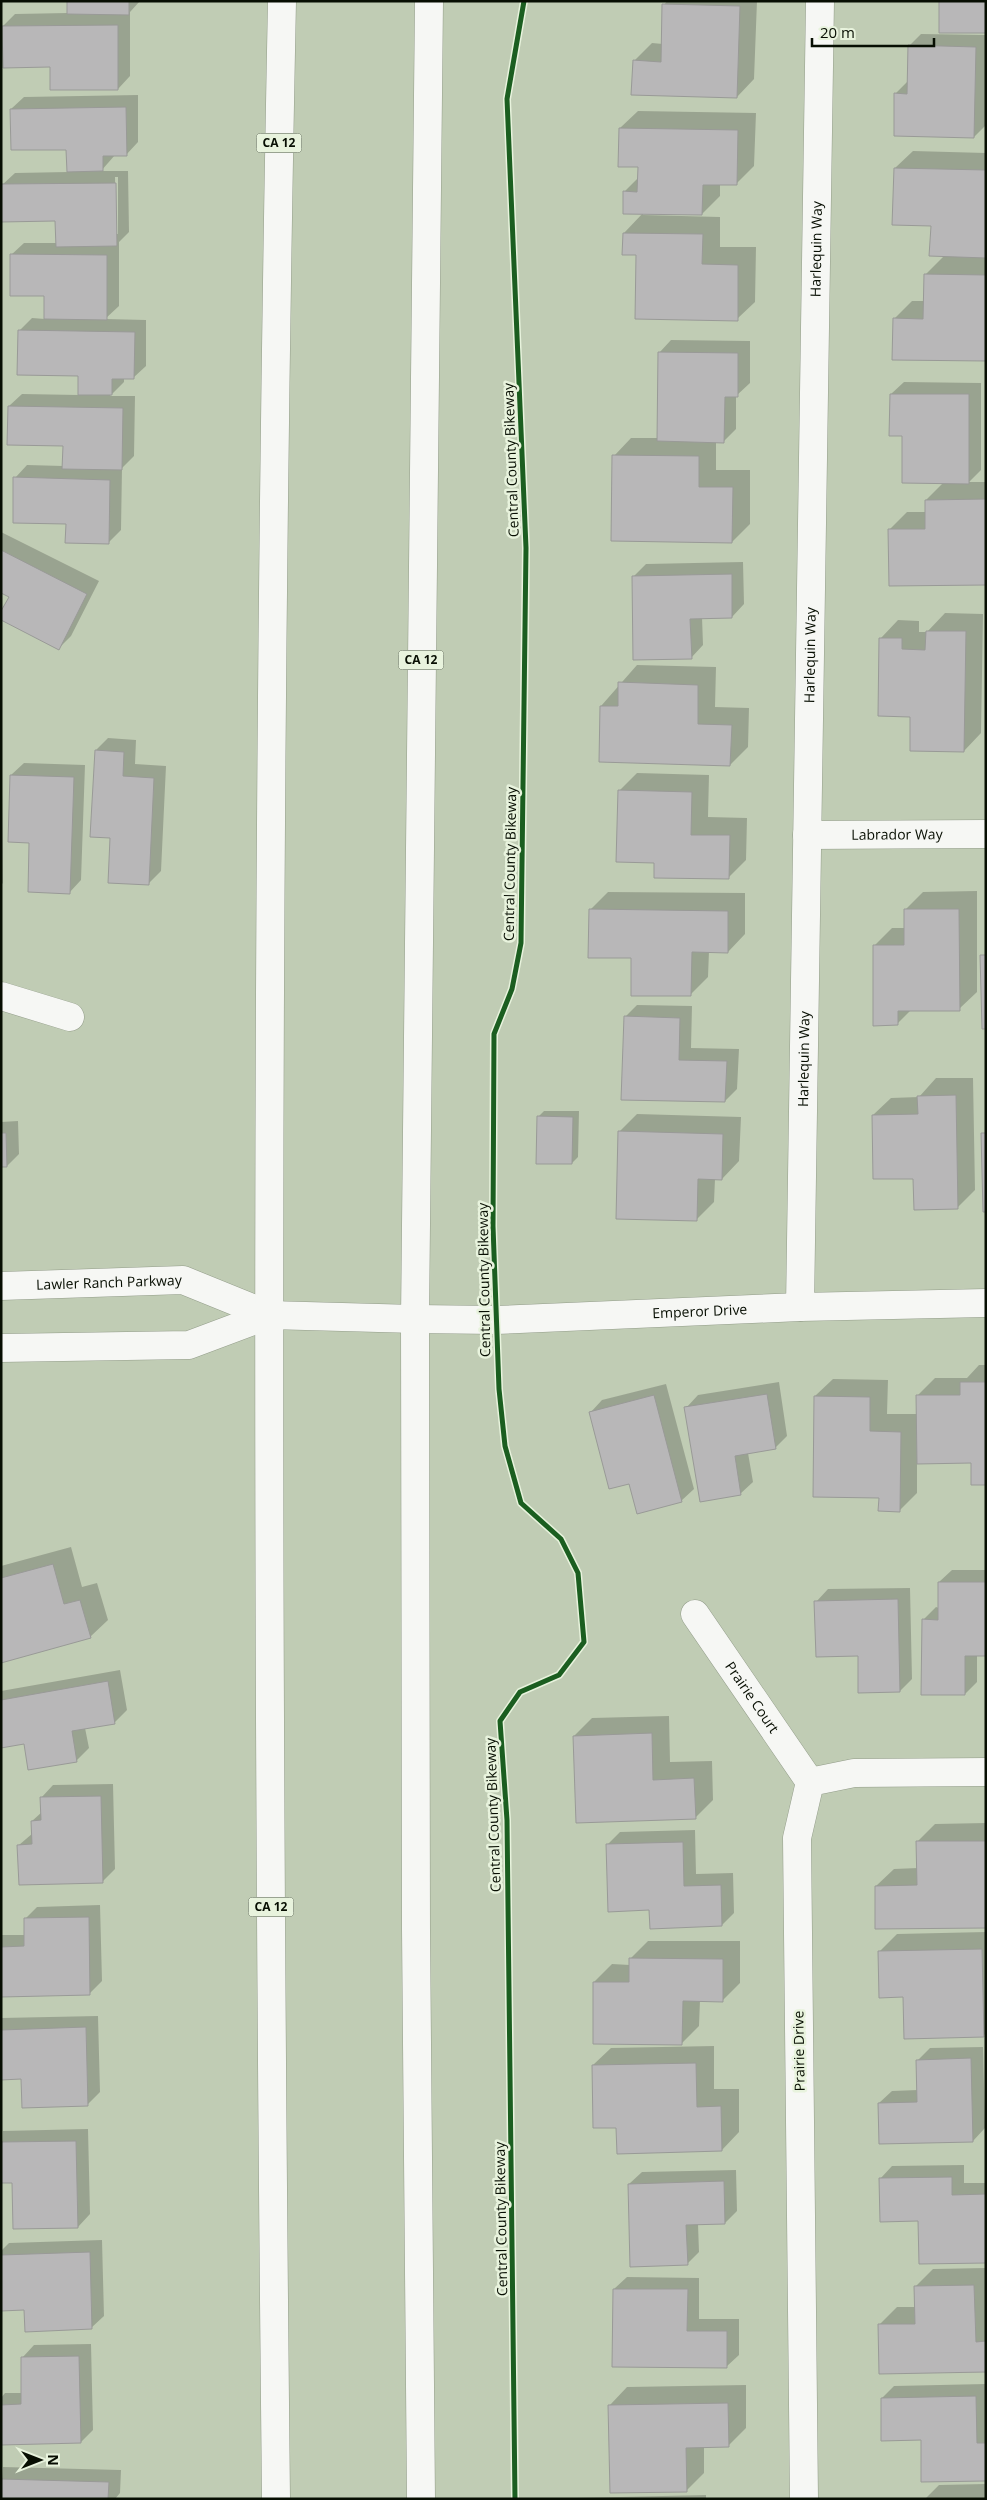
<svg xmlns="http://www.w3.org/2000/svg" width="987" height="2500" font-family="'Open Sans',sans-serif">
  <rect width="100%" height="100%" fill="#c0ccb4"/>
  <path fill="#0003" fill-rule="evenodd" d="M68,1h72l-10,11v64l-12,13 -115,-63 12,-12 53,-1z
    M667,1h90l-3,78 -17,18 -103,-36 18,-18 11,1 1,-39z
    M921,34l65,1v90l-12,12 -79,-43 14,-14v-34z
    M138,95v47l-12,13h-11l-14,16h27l1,61 -10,10v64l-14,13 41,1v46l-13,12h-9v4l-14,14h25l-1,60 -12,12 -1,62 -13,13 -41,-20 -52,-45 12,-13 36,1 1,-22 -55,-38 13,-12 57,1 1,-21 -61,-43 13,-13 13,1v-24l-34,-40 13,-12h33v-24l-55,-34 13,-12 53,-1 -1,-24 -56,-39 13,-12zM115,177h3v57h-2z
    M638,111l118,2 -2,53 -18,18h-16v12l-18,18 -78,-22 15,-15v-11l-19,-38z
    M913,151l73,2v207l-92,-41 18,-18h13v-26l20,-20 -13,-30 -37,-57z
    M643,213v2l77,2v30h36l-1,55 -18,17 -113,-86z
    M671,340l79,1v42l-14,13v33l-12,12h-8v29h34v54l-18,18 -118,-86 17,-18h27l1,-85z
    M904,382l77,1v87l-12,12h17v102l-97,-54 18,-18h19v-12l18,-18 -40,-47 -13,-41z
    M1,532l98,49 -28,55 -12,12 -49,-52 -9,-4z
    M743,562l1,42 -12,13h-30l1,28 -12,13 -58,-81 13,-13z
    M945,613l38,1 -2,119 -17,18 -52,-36 -31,-77 17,-18 21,1v11h8z
    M637,665l79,2 -1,40 34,1 -1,39 -18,18 -129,-59z
    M108,738l28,2 -1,24 31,2 -5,105 -13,13 -37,-47 -15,-87z
    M24,763l61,2 -4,115 -12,13 -39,-51 -19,-67z
    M637,773l72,2 -1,42 39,1 -1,42 -18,18 -72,-16 -37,-71z
    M2,794l1,89 -2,2v-91z
    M977,891v101l-18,17 -48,1 -14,14 -23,-78 18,-18h13v-18l18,-18z
    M608,892l137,1v41l-17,18 -19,-1 -1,26 -18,18 -57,-38 -43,-47z
    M637,1005l55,1 -1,42 48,1 -2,40 -12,12 -100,-84z
    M936,1078h37l2,112 -18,18 -43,-30 -41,-63 18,-17 28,-1z
    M544,1111h35l-1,46 -6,6 -34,-46z
    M637,1114l104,3 -2,44 -17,18h-7l-1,23 -17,17 -78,-87z
    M18,1121l1,33 -12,12h-6v-44z
    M979,1365h7v119l-14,-22 -55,1v30l-18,18 -19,-14 -65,-101 18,-17 55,1 -1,34h30v-18l18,-18h32z
    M779,1382l8,54 -12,12 -27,5 5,29 -13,12 -54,-86 12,-13z
    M666,1384l28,105 -13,12 -52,-19 -39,-69 12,-13z
    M71,1547l11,40 15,-4 11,37 -18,17 -89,25v-96z
    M952,1570h34v85l-9,-1v28l-12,12 -42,-74 13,-13 3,1v-26z
    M910,1588l2,91 -12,12 -41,-36 -43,-53 12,-13z
    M120,1670l7,40 -13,13 -29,5 4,20 -13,13 -51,-19 -24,4v-55z
    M669,1716l1,46 42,-1 1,39 -18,18 -121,-82 18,-18z
    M113,1784l2,85 -12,12 -84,-36 14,-12 -1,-12 10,-9 -1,-14 12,-13z
    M986,1823v104l-110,-41 18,-17 24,-1 -1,-26 18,-18z
    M695,1830l1,44 37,-1 1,40 -12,12 -72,-16 -42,-65 12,-12z
    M100,1905l2,76 -13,13 -88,2v-61h24v-16l12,-12z
    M986,1932v101l-3,3 -79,-40 -25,-44 18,-18z
    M648,1941h92v42l-18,18 -22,-1 -1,26 -17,17 -88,-61 18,-18 18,1v-6z
    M98,2016l2,76 -13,13 -64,-27 -22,1v-61z
    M714,2046v43h25v43l-17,18 -104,-23 -25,-62 18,-17z
    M983,2047l2,81 -12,13 -94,-38 13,-12 26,-1 -1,-29 13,-13z
    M88,2129l2,85 -12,13 -65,-45h-12l2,-51z
    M964,2165v18h22v79l-106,-83 12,-13z
    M736,2170l1,41 -12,12 -27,1 1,28 -12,12 -58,-80 13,-12z
    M102,2240l2,76 -13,12 -66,-20 -24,1v-58l8,-8z
    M986,2268v103l-107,-46 18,-18h19l-1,-20 18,-18z
    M627,2277l72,1v41h40v36l-13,12 -112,-78z
    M91,2344l2,86 -12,12 -80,2v-46l4,-5h18l-1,-35 12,-13z
    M986,2384v96l-63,-41 -41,-41 12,-12z
    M746,2385v43l-18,18h-24v27l-18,18 -76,-86 17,-18z
    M3,2467l118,3 -1,23 -5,6h-114z
    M986,2484v15h-61l14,-14z
    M706,2495v4h-131l1,-1z"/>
  <path fill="#b8b7b8" stroke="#999a97" d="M67,1h62v14l-62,-1z
    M939,1h47v32h-47z
    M662,4l78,2 -3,92 -106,-3 2,-35 28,2z
    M118,25v65h-68v-23l-47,1 -1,-42z
    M908,45l68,2 -2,91 -80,-2v-43l13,1z
    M126,107l1,49h-24v15l-36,1 -1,-22h-55l-1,-41z
    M619,128l119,2 -1,55h-34l-1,30 -79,-1v-23l14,1 1,-25h-20z
    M894,168l92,2v88l-57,-2 2,-30 -39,-1z
    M116,183l1,63 -61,1 -1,-26 -54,1v-38z
    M623,233l80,1 -1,30 36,1v56l-103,-2 1,-64h-14z
    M10,254l97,1v65l-63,-1v-23h-34z
    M924,274l62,1v86l-94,-1 1,-42 30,1z
    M18,330l117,2 -1,47h-22v16h-34v-19l-61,-1z
    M658,352l80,1v44h-13l-1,46 -67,-2z
    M890,394h79v90l-67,-1v-47h-13z
    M8,406l115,2 -1,62 -60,-1 1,-23 -56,-1z
    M612,455l87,1v31h34l-1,56 -121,-2z
    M13,477l97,3 -1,64 -44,-1 1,-19 -53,-1z
    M986,499v86l-97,1 -1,-57h37v-29z
    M1,550l86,44 -28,56 -58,-30v-9l8,-14 -8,-4z
    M732,574v44l-42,1 2,40 -59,1 -1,-84z
    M926,631h40l-2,121 -54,-1v-34l-32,-1 1,-78h23v11l23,1z
    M618,682l80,3v39l34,1 -2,41 -131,-4 1,-56h18z
    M95,750l29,2 -1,24 31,2 -5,107 -41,-2 2,-45 -20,-1z
    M10,775l64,2 -4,117 -42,-2 1,-49 -21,-1z
    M618,790l74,2 -1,43h39l-1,44 -75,-1v-15l-38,-1z
    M589,909l139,2v42l-36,-1 -1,44h-60v-38h-43z
    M904,909h55l1,102h-62v14l-25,1v-81h31z
    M980,955h6v74h-4z
    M624,1016l56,2 -1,42 48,1 -2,41 -104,-2z
    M956,1095l2,114 -44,1 -1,-31h-40l-1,-64 46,-1 -1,-18z
    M537,1116l36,1 -1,47h-36z
    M618,1131l105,3 -1,46 -24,-1 -1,42 -81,-2z
    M1,1133h5l1,34h-6z
    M981,1133h5v79h-3z
    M960,1382h26v103h-15v-22l-54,1 -1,-69h44z
    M767,1394l9,55 -41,7 6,39 -41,7 -16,-95z
    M654,1395l28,107 -45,12 -8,-30 -20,5 -20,-77z
    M814,1396l56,1v34l31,1 -1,80 -22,-1 1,-13 -66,-1z
    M53,1564l11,40 16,-4 11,38 -90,25v-85z
    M938,1582h48v74h-21v39h-44l1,-76 16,1z
    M898,1599l2,93 -42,1v-37l-42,1 -2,-56z
    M108,1681l7,43 -43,7 5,31 -49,8 -4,-26 -23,4v-48z
    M652,1733l1,47 41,-2 2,41 -120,4 -3,-87z
    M101,1796l2,87 -84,2 -2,-40 15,-1 -1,-23 10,-1 -1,-23z
    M916,1841h70v87l-111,1v-43l42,-1z
    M683,1842l1,44 37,-1 1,41 -72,3 -1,-19 -41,2 -2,-68z
    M89,1917l1,78 -89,2v-50l23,-1v-28z
    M982,1949l2,88 -80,2 -1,-42 -24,1 -1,-47z
    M629,1958l94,1v43l-40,-1 -1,44 -89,-1v-62h36z
    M86,2027l2,79 -66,2 -1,-29 -20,1v-50z
    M971,2058l2,84 -94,2 -1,-41 39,-1 -1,-42z
    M696,2063l1,44 24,-1 1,45 -105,3 -1,-26h-23l-1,-63z
    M76,2141l2,87 -65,1 -1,-46h-11v-41z
    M952,2177v18l34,-1v69l-67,1 -1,-43 -38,1 -1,-44z
    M724,2181l1,43 -39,1 2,40 -58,2 -2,-83z
    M90,2252l2,77 -67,3 -1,-22 -23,1v-56z
    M974,2285l2,57 10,-1v31l-107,2 -1,-50h37l-1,-38z
    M613,2289h75l-1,42h40v37l-115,-1z
    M79,2356l2,87 -80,2v-40l20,-1v-47z
    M976,2396l1,47h9v38l-65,1v-42l-40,1v-43z
    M728,2403l1,44 -43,1 1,44 -77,1 -2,-88z
    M1,2479l108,3 -1,17h-107z"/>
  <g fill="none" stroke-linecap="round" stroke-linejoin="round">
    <g stroke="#929c89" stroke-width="29">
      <g id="minor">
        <path id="s1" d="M807,835l179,-1"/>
        <path d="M1,996l69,21"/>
        <path id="s2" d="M800,1307l20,-1306"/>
        <path id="s3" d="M695,1614l115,168"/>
        <path d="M804,2499l-7,-661 13,-56 44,-9 132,-1"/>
      </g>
    </g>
    <g stroke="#929c89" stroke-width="29">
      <g id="tertiary">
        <path id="s4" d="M1,1286l182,-6 86,35 146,4 81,1 304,-13 186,-4"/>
        <path d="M1,1348l188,-3 80,-30"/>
      </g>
    </g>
    <g stroke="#929c89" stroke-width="29">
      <path id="trunk" d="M276,2499c-9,-833 -11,-1665 6,-2498
        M421,2499l-5,-570 -1,-610 14,-1318"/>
    </g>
    <use href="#minor" stroke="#f6f7f4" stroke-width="28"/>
    <use href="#tertiary" stroke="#f6f7f4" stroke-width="28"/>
    <use href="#trunk" stroke="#f6f7f4" stroke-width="28"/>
    <g stroke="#e8f3dd" stroke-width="8">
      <path id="cycleway" d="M515,2499l-8,-679 -7,-99 20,-29 39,-17 25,-33 -6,-69 -17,-34 -40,-36 -16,-57 -6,-57 -6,-163 1,-192 18,-45 9,-46 5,-395 -19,-449 17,-98"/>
    </g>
    <use href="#cycleway" stroke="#1b5e20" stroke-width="5"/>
  </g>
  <g text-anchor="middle" stroke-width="5" stroke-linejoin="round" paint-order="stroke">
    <g fill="#e8f3dd" stroke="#4a5344" stroke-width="1">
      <rect x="256.5" y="133.5" width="45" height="19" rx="4"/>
      <rect x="398.5" y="650.5" width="45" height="19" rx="4"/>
      <rect x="248.5" y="1897.5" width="45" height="19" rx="4"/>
    </g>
    <g font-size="12" font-weight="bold" fill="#070e02">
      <text x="279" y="147">CA 12</text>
      <text x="421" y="664">CA 12</text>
      <text x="271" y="1911">CA 12</text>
    </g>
    <g font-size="14" fill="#070e02" stroke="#e8f3dd">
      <text dy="5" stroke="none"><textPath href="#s2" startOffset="1058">Harlequin Way</textPath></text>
      <text transform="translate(511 460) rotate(-92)" y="5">Central County Bikeway</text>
      <text dy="5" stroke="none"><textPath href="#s2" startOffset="652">Harlequin Way</textPath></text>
      <text dy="5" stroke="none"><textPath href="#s1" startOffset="90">Labrador Way</textPath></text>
      <text transform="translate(510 864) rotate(-89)" y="5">Central County Bikeway</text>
      <text dy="5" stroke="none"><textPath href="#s2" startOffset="248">Harlequin Way</textPath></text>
      <text transform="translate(484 1280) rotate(-91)" y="5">Central County Bikeway</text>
      <text dy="5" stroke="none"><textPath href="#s4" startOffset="108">Lawler Ranch Parkway</textPath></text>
      <text dy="5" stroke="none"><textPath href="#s4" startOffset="706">Emperor Drive</textPath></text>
      <text dy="5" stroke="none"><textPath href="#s3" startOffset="101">Prairie Court</textPath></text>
      <text transform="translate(493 1815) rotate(-92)" y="5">Central County Bikeway</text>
      <text transform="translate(799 2051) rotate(-91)" y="5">Prairie Drive</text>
      <text transform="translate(501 2219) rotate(-91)" y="5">Central County Bikeway</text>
    </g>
  </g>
  <rect width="987" height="2500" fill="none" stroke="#070e02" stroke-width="5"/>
  <g transform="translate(40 2460) rotate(90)" stroke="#e8f3dd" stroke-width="4" paint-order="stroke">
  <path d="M0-4L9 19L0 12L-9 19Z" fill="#070e02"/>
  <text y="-8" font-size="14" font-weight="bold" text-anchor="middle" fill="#070e02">N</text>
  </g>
  <path d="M812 38v8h122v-8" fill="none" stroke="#070e02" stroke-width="2.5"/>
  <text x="820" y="38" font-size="15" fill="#070e02" stroke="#e8f3dd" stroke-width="4" paint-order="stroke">20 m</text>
</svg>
